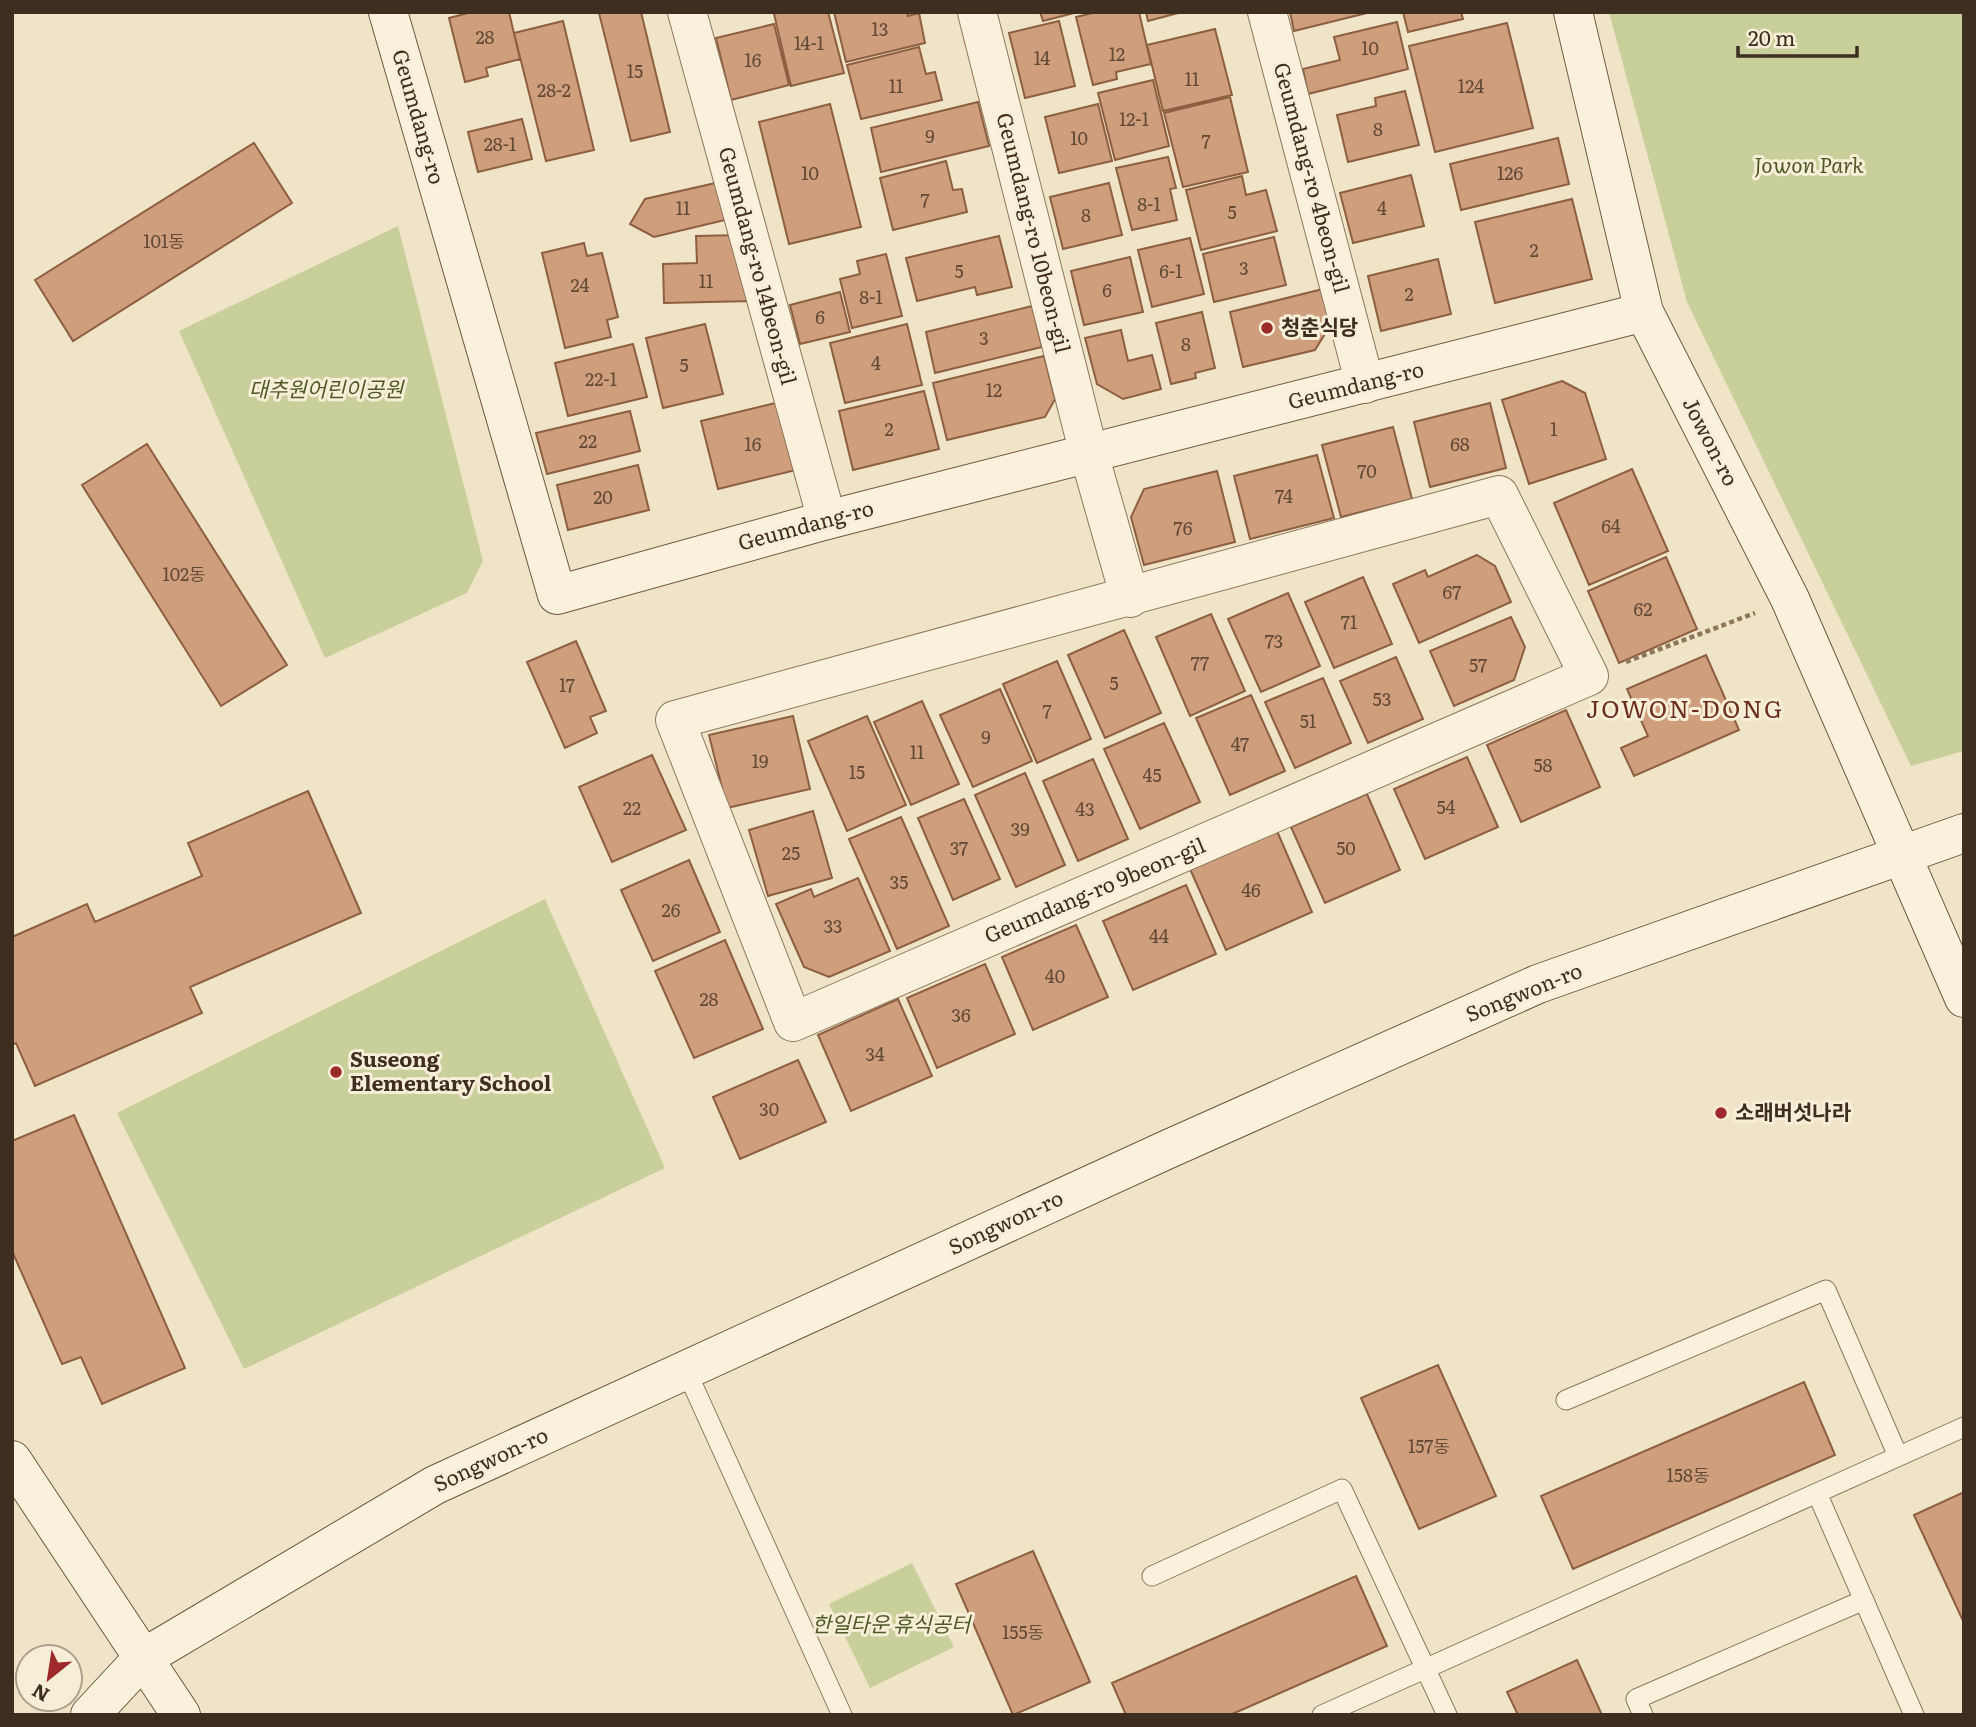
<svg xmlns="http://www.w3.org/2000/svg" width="1976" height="1727" font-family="Literata,'Noto Sans KR',serif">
  <rect width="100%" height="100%" fill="#f0e4c8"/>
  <path fill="#c9cf9b" d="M1609,12h355v739l-53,15 -224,-464z
    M398,226l85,335 -16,32 -142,65 -146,-327z
    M545,899l120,269 -421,201 -127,-256z
    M912,1563l42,84 -84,41 -41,-84z"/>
  <path fill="#cf9f7d" stroke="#8d5f41" stroke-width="2" d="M472,12h37l11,47 -34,9 2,8 -23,6 -16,-64z
    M641,12l29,120 -39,9 -32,-128z
    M781,12h47l16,61 -53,13 -17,-72z
    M834,12h73l1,4 11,-3 6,30 -79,19z
    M1040,12h38l-35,9z
    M1097,12h42l12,52 -35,8 1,7 -24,6 -17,-68z
    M1146,12h36l-34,9z
    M1290,12h81l-77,19z
    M1403,12h58l2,7 -55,13z
    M563,21l31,129 -48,11 -32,-128z
    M1059,21l16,65 -50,12 -16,-65z
    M1397,22l11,47 -100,25 -5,-25 37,-9 -6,-23z
    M1507,23l26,105 -98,24 -26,-106z
    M774,24l15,61 -58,15 -15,-62z
    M1215,29l17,66 -69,16 -16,-66z
    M919,47l7,27 9,-2 7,28 -81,19 -14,-54z
    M1153,80l16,66 -54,14 -17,-67z
    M1405,91l14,54 -71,17 -11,-47 39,-9 -1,-8z
    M1230,97l18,75 -65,15 -19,-74z
    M978,102l11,44 -108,26 -10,-44z
    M830,104l31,123 -72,17 -30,-122z
    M1098,104l14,57 -53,12 -14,-56z
    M522,119l10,40 -54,13 -10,-40z
    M1558,138l11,46 -108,26 -11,-46z
    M254,143l38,60 -219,138 -38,-61z
    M1168,157l8,31 -6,1 7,31 -45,10 -16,-62z
    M946,161l7,29 9,-1 5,23 -74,18 -13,-52z
    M1411,175l13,51 -71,17 -13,-50z
    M1242,176l4,19 20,-5 11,41 -76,19 -15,-60z
    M720,182l9,37 -75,18 -24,-13 15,-25z
    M1109,183l13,52 -59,14 -13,-52z
    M1572,199l20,80 -97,24 -20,-81z
    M741,235l11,66 -88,2 -1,-39 34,-1 -1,-27z
    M999,236l13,51 -35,8 -2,-8 -58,14 -11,-43z
    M1274,237l12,48 -72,17 -11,-48z
    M1190,238l14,56 -52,13 -14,-57z
    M584,243l3,13 15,-3 16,64 -11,3 4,17 -46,11 -23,-95z
    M886,254l16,62 -50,12 -12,-49 20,-5 -3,-13z
    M1130,257l13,55 -59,13 -13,-54z
    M1438,259l13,55 -70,17 -13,-55z
    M1323,289l8,35 -16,26 -72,17 -13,-55z
    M840,292l10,40 -50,12 -10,-39z
    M1032,306l10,41 -107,26 -9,-41z
    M1202,312l13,56 -20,5 1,5 -25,6 -15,-61z
    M705,324l18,70 -60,14 -17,-70z
    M907,324l15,61 -77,18 -15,-60z
    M1121,330l7,31 24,-6 9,34 -38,10 -26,-15 -12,-46z
    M633,344l14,53 -79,19 -13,-53z
    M1044,356l11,43 -10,18 -98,23 -14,-57z
    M1562,381l23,12 21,66 -77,25 -27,-84z
    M924,391l15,58 -86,21 -14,-59z
    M788,400l16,68 -86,21 -17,-68z
    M1490,403l16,65 -76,19 -16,-65z
    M630,411l10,40 -93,23 -11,-41z
    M1393,427l19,72 -71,18 -19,-72z
    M147,444l140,221 -66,41 -139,-221z
    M1317,455l17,63 -84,21 -16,-63z
    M638,465l11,45 -81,20 -11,-45z
    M1632,469l36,82 -79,34 -35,-82z
    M1217,471l18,71 -91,23 -13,-48 13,-28z
    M1477,555l18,11 16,36 -92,41 -26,-59 32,-14 3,7z
    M1666,557l31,72 -78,34 -31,-72z
    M1363,577l29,67 -58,24 -29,-66z
    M1288,593l32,73 -59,26 -33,-73z
    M1211,614l34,77 -55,25 -34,-79z
    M1511,617l14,30 -11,33 -60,26 -24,-55z
    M1124,630l37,83 -56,25 -37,-83z
    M576,641l30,70 -16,6 7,16 -32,15 -38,-86z
    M576,641l30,70 -16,6 7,16 -32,15 -38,-86z
    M1706,655l33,75 -105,46 -13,-28 27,-12 -21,-47z
    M1396,657l27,62 -55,24 -28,-62z
    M1057,661l34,78 -54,24 -34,-79z
    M1323,678l28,65 -56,25 -30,-66z
    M1000,689l32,72 -59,26 -33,-72z
    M1251,695l34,76 -55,24 -34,-77z
    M922,701l37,83 -48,21 -37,-83z
    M1566,710l34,77 -79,35 -34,-77z
    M793,716l17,73 -83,19 -18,-73z
    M867,716l39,89 -59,26 -39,-90z
    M1164,723l36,79 -60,27 -36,-80z
    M652,755l34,75 -74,32 -33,-75z
    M652,755l34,75 -74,32 -33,-75z
    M1467,757l31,70 -73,32 -31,-70z
    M1093,759l35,80 -50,22 -35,-80z
    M1025,773l40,92 -49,22 -41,-92z
    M308,791l53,122 -171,74 12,26 -167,73 -19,-43 -4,2v-108l75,-33 8,18 107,-46 -14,-33z
    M1367,794l33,76 -75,33 -34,-76z
    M964,799l36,80 -47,21 -35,-82z
    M813,811l19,67 -64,18 -19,-66z
    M901,817l48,109 -52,23 -48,-110z
    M1277,831l35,81 -86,38 -36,-81z
    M689,860l31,72 -67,29 -32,-71z
    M689,860l31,72 -67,29 -32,-71z
    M858,878l32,73 -61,26 -25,-10 -28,-63 35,-15 3,8z
    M1186,885l30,69 -83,36 -30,-69z
    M1076,925l32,72 -75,33 -31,-73z
    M725,940l38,89 -69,29 -39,-87z
    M985,964l30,70 -78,34 -30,-70z
    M898,999l34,77 -81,35 -33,-76z
    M798,1060l28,62 -86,37 -27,-62z
    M798,1060l28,62 -86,37 -27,-62z
    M74,1115l111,253 -83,36 -21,-47 -19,7 -50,-113v-110z
    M1438,1365l58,131 -77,33 -58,-131z
    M1804,1382l31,73 -262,114 -32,-73z
    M1964,1492v131l-50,-108z
    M1033,1551l57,131 -77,33 -57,-131z
    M1356,1576l31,70 -157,69h-104l-14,-32z
    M1577,1660l25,55h-84l-11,-23z"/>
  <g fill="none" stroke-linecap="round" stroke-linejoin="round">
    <g stroke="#8d765c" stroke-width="21">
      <path id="lane" d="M686,1370l156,345
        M1566,1400l260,-110 72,166
        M1817,1493l97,222
        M1152,1576l190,-87 105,226
        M1322,1715l642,-288
        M1643,1715l-7,-16 228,-99"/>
    </g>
    <g stroke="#8d765c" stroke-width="40">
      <path id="street" d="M687,12l140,508
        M977,12l112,442 41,144
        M1267,12l98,372
        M1499,495l90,181 -796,346 -118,-302z"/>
    </g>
    <g stroke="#6f573f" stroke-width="40">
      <path id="secondary" d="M388,12l169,583 270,-75 817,-208
        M1573,12l71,300 146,287 174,399
        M12,1460l169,255
        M90,1715l53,-57 292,-173 729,-334 374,-167 426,-151"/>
    </g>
    <path stroke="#8d765c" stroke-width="4.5" stroke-dasharray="5 3.5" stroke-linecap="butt" d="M1626,662l129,-49"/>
    <use href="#lane" stroke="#faf1dc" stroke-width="19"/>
    <use href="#street" stroke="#faf1dc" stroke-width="38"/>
    <use href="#secondary" stroke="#faf1dc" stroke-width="38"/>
  </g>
  <g fill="#9e2a2b" stroke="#f7eed8" stroke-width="2.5">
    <circle cx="1267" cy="328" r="7"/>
    <circle cx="336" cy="1072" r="7"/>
    <circle cx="1721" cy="1113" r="7"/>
  </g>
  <g text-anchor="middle" stroke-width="6" stroke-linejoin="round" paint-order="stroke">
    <g font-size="18" fill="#624a37">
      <text x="880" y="36">13</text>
      <text x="485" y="44">28</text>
      <text x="809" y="50">14-1</text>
      <text x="1370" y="55">10</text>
      <text x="1117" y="61">12</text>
      <text x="1042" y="65">14</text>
      <text x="753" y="67">16</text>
      <text x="635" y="78">15</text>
      <text x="1192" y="86">11</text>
      <text x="896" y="93">11</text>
      <text x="1471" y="93">124</text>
      <text x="554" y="97">28-2</text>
      <text x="1134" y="126">12-1</text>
      <text x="1378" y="136">8</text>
      <text x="930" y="143">9</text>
      <text x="1079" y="145">10</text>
      <text x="1206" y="148">7</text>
      <text x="500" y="151">28-1</text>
      <text x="810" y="180">10</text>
      <text x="1510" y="180">126</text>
      <text x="925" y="207">7</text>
      <text x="1149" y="211">8-1</text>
      <text x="683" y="215">11</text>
      <text x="1382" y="215">4</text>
      <text x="1232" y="219">5</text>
      <text x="1086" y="222">8</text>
      <text x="164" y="248">101동</text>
      <text x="1534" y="257">2</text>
      <text x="1244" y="275">3</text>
      <text x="959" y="278">5</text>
      <text x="1171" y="278">6-1</text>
      <text x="706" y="288">11</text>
      <text x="580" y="292">24</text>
      <text x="1107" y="297">6</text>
      <text x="1409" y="301">2</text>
      <text x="871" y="304">8-1</text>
      <text x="820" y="324">6</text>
      <text x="984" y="345">3</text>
      <text x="1186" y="351">8</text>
      <text x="876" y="370">4</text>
      <text x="684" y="372">5</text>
      <text x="601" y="386">22-1</text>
      <text x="994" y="397">12</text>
      <text x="889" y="436">2</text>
      <text x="1554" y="436">1</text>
      <text x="588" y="448">22</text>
      <text x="753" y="451">16</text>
      <text x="1460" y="451">68</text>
      <text x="1367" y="478">70</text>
      <text x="1284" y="503">74</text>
      <text x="603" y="504">20</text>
      <text x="1611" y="533">64</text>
      <text x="1183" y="535">76</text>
      <text x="184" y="581">102동</text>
      <text x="1452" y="599">67</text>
      <text x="1643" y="616">62</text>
      <text x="1349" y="629">71</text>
      <text x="1274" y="648">73</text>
      <text x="1200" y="670">77</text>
      <text x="1478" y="672">57</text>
      <text x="1114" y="690">5</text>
      <text x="567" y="692">17</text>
      <text x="1382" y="706">53</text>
      <text x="1047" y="718">7</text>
      <text x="1308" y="728">51</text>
      <text x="986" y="744">9</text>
      <text x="1240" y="751">47</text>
      <text x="917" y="759">11</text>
      <text x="760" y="768">19</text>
      <text x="1543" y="772">58</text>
      <text x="857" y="779">15</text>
      <text x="1152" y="782">45</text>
      <text x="1446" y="814">54</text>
      <text x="632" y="815">22</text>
      <text x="1085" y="816">43</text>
      <text x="1020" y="836">39</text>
      <text x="959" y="855">37</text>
      <text x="1346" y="855">50</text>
      <text x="791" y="860">25</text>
      <text x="899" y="889">35</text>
      <text x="1251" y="897">46</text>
      <text x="671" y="917">26</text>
      <text x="833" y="933">33</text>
      <text x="1159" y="943">44</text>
      <text x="1055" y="983">40</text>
      <text x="709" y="1006">28</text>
      <text x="961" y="1022">36</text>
      <text x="875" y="1061">34</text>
      <text x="769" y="1116">30</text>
      <text x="1429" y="1453">157동</text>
      <text x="1688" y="1482">158동</text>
      <text x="1023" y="1639">155동</text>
    </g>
    <g font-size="21" fill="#3d2e20" stroke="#f7eed8">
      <text transform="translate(418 117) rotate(74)" y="7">Geumdang-ro</text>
      <text transform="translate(1311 178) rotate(75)" y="7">Geumdang-ro 4beon-gil</text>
      <text transform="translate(1033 233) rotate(76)" y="7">Geumdang-ro 10beon-gil</text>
      <text transform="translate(757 266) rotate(75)" y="7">Geumdang-ro 14beon-gil</text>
      <text transform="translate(1356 386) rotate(-14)" y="7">Geumdang-ro</text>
      <text transform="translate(1710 442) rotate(63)" y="7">Jowon-ro</text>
      <text transform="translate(806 526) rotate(-15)" y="7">Geumdang-ro</text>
      <text transform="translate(1095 891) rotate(-23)" y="7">Geumdang-ro 9beon-gil</text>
      <text transform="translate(1524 993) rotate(-22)" y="7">Songwon-ro</text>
      <text transform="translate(1006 1223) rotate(-25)" y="7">Songwon-ro</text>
      <text transform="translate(491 1460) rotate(-25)" y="7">Songwon-ro</text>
    </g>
    <g font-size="21" font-style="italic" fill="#4d5a26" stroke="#f7eed8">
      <text x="1809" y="173">Jowon Park</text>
      <text x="326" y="397">대추원어린이공원</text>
      <text x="891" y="1632">한일타운 휴식공터</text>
    </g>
    <g font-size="21" font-weight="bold" fill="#3d2e20" stroke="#f7eed8" text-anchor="start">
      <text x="1281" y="335">청춘식당</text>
      <text x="350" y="1067">Suseong<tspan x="350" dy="24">Elementary School</tspan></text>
      <text x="1735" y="1120">소래버섯나라</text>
    </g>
    <g font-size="24" letter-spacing="2" fill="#6b2e1e" stroke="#f7eed8">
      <text x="1685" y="718">JOWON-DONG</text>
    </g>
  </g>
  <rect width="1976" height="1727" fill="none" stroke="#3d2e20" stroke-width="28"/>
  <g transform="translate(49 1678) rotate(210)"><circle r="33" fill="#f7eed8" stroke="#ada18e" stroke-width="2"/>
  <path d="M0-5L12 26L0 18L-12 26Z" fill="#9e2a2b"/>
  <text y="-10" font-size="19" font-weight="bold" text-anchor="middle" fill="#3d2e20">N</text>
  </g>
  <path d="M1738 46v10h119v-10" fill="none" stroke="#3d2e20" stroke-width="3.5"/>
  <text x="1748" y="46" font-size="21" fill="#3d2e20" stroke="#f7eed8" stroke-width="5" paint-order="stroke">20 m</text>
</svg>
